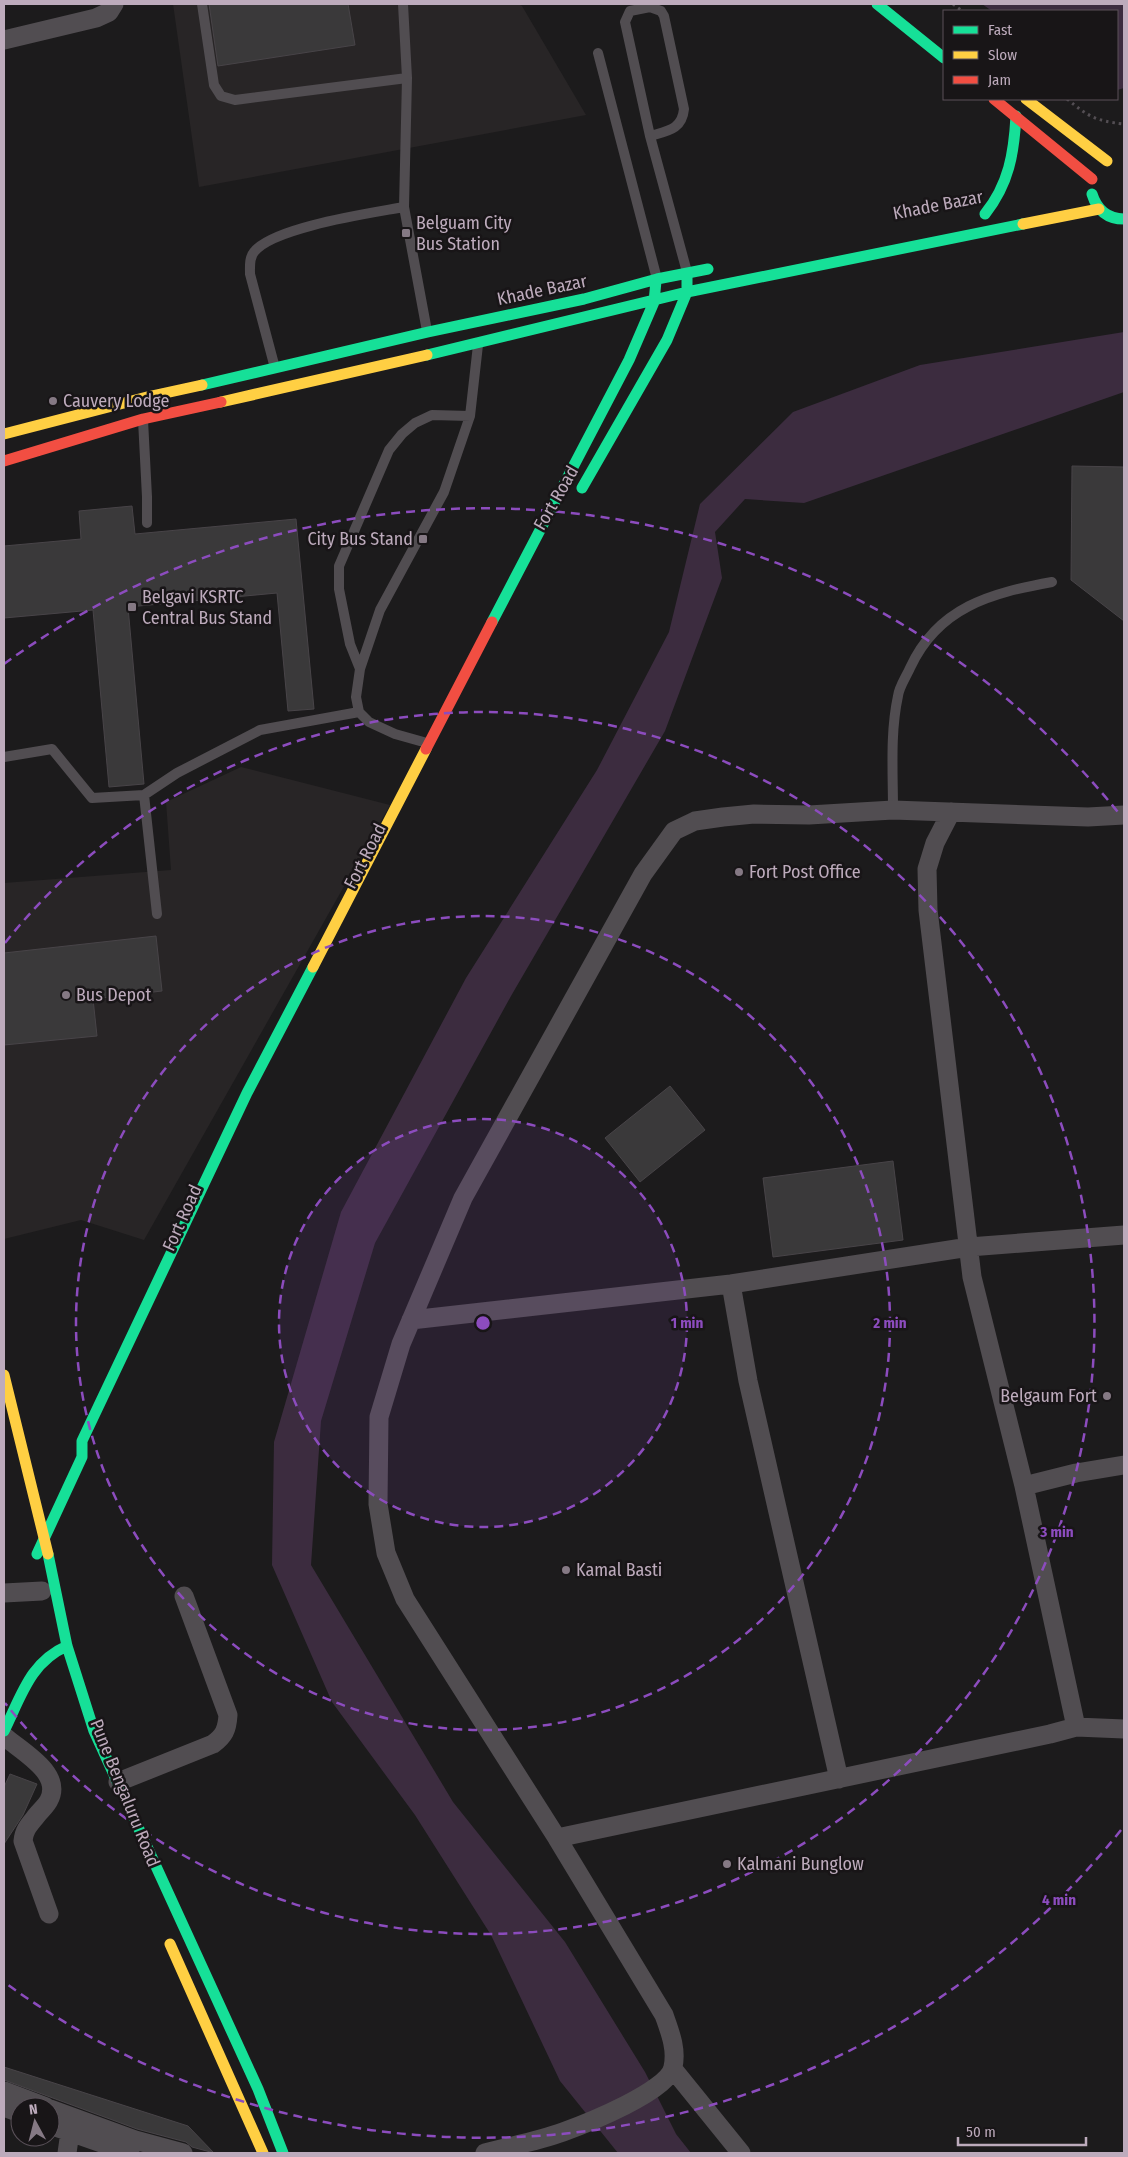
<svg xmlns="http://www.w3.org/2000/svg" width="1128" height="2157" font-family="'Fira Sans Condensed',sans-serif">
  <rect width="100%" height="100%" fill="#1c1b1c"/>
  <path fill="#282526" d="M173,4h345l4,2 64,109 -387,72z
    M241,767l149,38 -246,435 -63,-20 -77,19v-356l167,-13 -5,-68z"/>
  <path fill="#3c2c3f" d="M982,4h142v84l-7,2v-79h-125z
    M1124,332v60l-320,111 -59,-4 -30,33 7,46 -57,153 -154,265 -136,247 -54,178 -10,144 142,237 112,140 80,130 31,62 15,19h-73l-58,-72 -69,-146 -76,-120 -83,-113 -60,-137 2,-123 67,-230 125,-234 131,-208 72,-138 31,-128 93,-92 127,-47z"/>
  <path fill="#3a393a" stroke="#484448" d="M209,4h139l7,41 -137,21z
    M1072,466l52,1v154l-53,-41z
    M132,506l3,28 161,-15 18,190 -26,2 -11,-118 -149,14 16,177 -35,3 -16,-177 -89,8v-72l77,-7 -2,-28z
    M156,936l6,55 -69,8 4,37 -93,9v-92z
    M670,1086l35,44 -65,52 -35,-44z
    M893,1161l10,79 -130,17 -10,-79z
    M10,1774l27,10 -14,31 -19,29v-57z
    M4,2067l184,59 26,27 -22,-6 -6,-5 -49,-13 -133,-49z"/>
  <g fill="none" stroke-linecap="round" stroke-linejoin="round">
    <path stroke="#534e53" stroke-width="3" stroke-dasharray="2.5 4" stroke-linecap="butt" d="M953,4l9,7
      M1067,99c22,18 29,22 57,25"/>
    <path stroke="#514d51" stroke-width="10" d="M202,4l12,81 7,11 14,4 172,-22
      M403,4l4,74 -3,129 23,124
      M598,53l59,226
      M650,136c17,-5 32,-6 34,-27l-20,-93 -3,-5 -11,-4 -20,4 -5,11 25,114 37,136
      M275,368l-25,-94c0,-7 -1,-16 4,-22 19,-25 118,-39 150,-45
      M143,420l4,77v26
      M360,669l-10,-25 -11,-55v-23l16,-37 34,-79 13,-16 13,-11 17,-8 38,1
      M427,743l-32,-9 -26,-12 -10,-10 -3,-15 4,-28 20,-59 64,-118 26,-76 8,-71
      M4,757l48,-8 40,49 52,-3 33,-22 83,-43 99,-18
      M144,795l13,119
      M893,810c0,-38 -3,-77 5,-114 1,-9 8,-19 12,-28 28,-61 81,-75 142,-86"/>
    <path stroke="#514d51" stroke-width="19" d="M4,40l92,-22 13,-6 5,-8
      M951,812l-16,31 -8,26 1,41 44,367 52,209 52,241
      M731,1284l17,97 91,398
      M411,1320l320,-36 238,-37 155,-12
      M1024,1486l52,-13 48,-8
      M4,1593l38,-2
      M4,1736c17,15 59,37 45,64 -2,5 -8,10 -12,15 -7,9 -13,14 -14,26l26,73
      M118,1782l95,-38c11,-8 14,-14 15,-29l-44,-119
      M557,1838l493,-104 26,-7 48,2
      M673,2069l68,84
      M4,2091l42,16
      M4,2107l16,6
      M50,2109l85,31 48,13
      M50,2125l80,28
      M67,2153l3,-21
      M485,2153c26,-7 53,-12 78,-21 22,-8 106,-41 110,-65 4,-18 -3,-35 -9,-52l-107,-177 -152,-239 -19,-46 -8,-49 1,-87 22,-73 62,-146 180,-324 31,-43 21,-10 28,-4 31,-3 55,1 84,-5 195,7 36,-2"/>
    <path stroke="#16e098" stroke-width="11" d="M877,4l67,54
      M1092,194c5,16 15,25 32,25
      M985,214c24,-30 29,-61 31,-98
      M427,355l260,-63 336,-68
      M202,385l226,-53 156,-33 73,-20 51,-10
      M582,488l85,-148 20,-48v-19
      M492,622l137,-262 25,-58 2,-21
      M37,1554l45,-97v-16l165,-348 66,-126
      M48,1554l19,92 27,85 164,358 25,64
      M4,1731c17,-34 26,-69 63,-85"/>
    <path stroke="#ffcf43" stroke-width="11" d="M1026,99l81,62
      M1023,224l76,-15
      M221,402l206,-47
      M4,434l143,-37 55,-12
      M313,967l113,-218
      M4,1375l44,179
      M170,1944l93,209"/>
    <path stroke="#f24e42" stroke-width="11" d="M994,99l98,80
      M4,461l139,-42 78,-17
      M426,749l66,-127"/>
  </g>
  <circle cx="483" cy="1323" r="204" fill="#8c4cbe" fill-opacity=".12"/>
  <g fill="none" stroke="#8c4cbe" stroke-width="2.5" stroke-dasharray="9 6">
    <circle cx="483" cy="1323" r="204"/>
    <circle cx="483" cy="1323" r="407"/>
    <path d="M5 943A611 611 0 1 1 5 1703"/>
    <path d="M1121 1830A815 815 0 0 1 4 1982M4 664A815 815 0 0 1 1121 816"/>
  </g>
  <g fill="#857984" stroke="#181517" stroke-width="2">
    <rect x="401" y="228" width="10" height="10" rx="2.5"/>
    <circle cx="53" cy="401" r="5"/>
    <rect x="418" y="534" width="10" height="10" rx="2.5"/>
    <rect x="127" y="602" width="10" height="10" rx="2.5"/>
    <circle cx="739" cy="872" r="5"/>
    <circle cx="66" cy="995" r="5"/>
    <circle cx="1107" cy="1396" r="5"/>
    <circle cx="566" cy="1570" r="5"/>
    <circle cx="727" cy="1864" r="5"/>
  </g>
  <g text-anchor="middle" stroke-width="5" stroke-linejoin="round" paint-order="stroke">
    <g font-size="18" fill="#bdabbc" stroke="#181517">
      <text transform="translate(938 205) rotate(-11)" y="6">Khade Bazar</text>
      <text transform="translate(542 290) rotate(-12)" y="6">Khade Bazar</text>
      <text transform="translate(556 498) rotate(-60)" y="6">Fort Road</text>
      <text transform="translate(365 856) rotate(-63)" y="6">Fort Road</text>
      <text transform="translate(182 1218) rotate(-66)" y="6">Fort Road</text>
      <text transform="translate(125 1793) rotate(68)" y="6">Pune Bengaluru Road</text>
    </g>
    <g font-size="18" fill="#bdabbc" stroke="#181517" text-anchor="start">
      <text x="416" y="229">Belguam City<tspan x="416" dy="21">Bus Station</tspan></text>
      <text x="63" y="407">Cauvery Lodge</text>
      <text x="413" y="545" text-anchor="end">City Bus Stand</text>
      <text x="142" y="603">Belgavi KSRTC<tspan x="142" dy="21">Central Bus Stand</tspan></text>
      <text x="749" y="878">Fort Post Office</text>
      <text x="76" y="1001">Bus Depot</text>
      <text x="1097" y="1402" text-anchor="end">Belgaum Fort</text>
      <text x="576" y="1576">Kamal Basti</text>
      <text x="737" y="1870">Kalmani Bunglow</text>
    </g>
  </g>
  <circle cx="483" cy="1323" r="8" fill="#8c4cbe" stroke="#181517" stroke-width="2.5"/>
  <g font-size="15" text-anchor="middle" font-weight="bold" fill="#8c4cbe" stroke="#181517" stroke-width="5" stroke-linejoin="round" paint-order="stroke">
    <text x="687" y="1328">1 min</text>
    <text x="890" y="1328">2 min</text>
    <text x="1057" y="1537">3 min</text>
    <text x="1059" y="1905">4 min</text>
  </g>
  <rect width="1128" height="2157" fill="none" stroke="#bdabbc" stroke-width="10"/>
  <rect x="943" y="10" width="175" height="90" fill="#181517" stroke="#5a5159"/>
  <rect x="953" y="26" width="25" height="8" fill="#16e098" stroke="#5a5159"/>
  <text x="988" y="35" font-size="15" fill="#bdabbc">Fast</text>
  <rect x="953" y="51" width="25" height="8" fill="#ffcf43" stroke="#5a5159"/>
  <text x="988" y="60" font-size="15" fill="#bdabbc">Slow</text>
  <rect x="953" y="76" width="25" height="8" fill="#f24e42" stroke="#5a5159"/>
  <text x="988" y="85" font-size="15" fill="#bdabbc">Jam</text>
  <g transform="translate(35 2122) rotate(353)"><circle r="24" fill="#181517" stroke="#5a5159"/>
  <path d="M0-4L9 19L0 12L-9 19Z" fill="#857984"/>
  <text y="-8" font-size="14" font-weight="bold" text-anchor="middle" fill="#bdabbc">N</text>
  </g>
  <path d="M958 2137v8h128v-8" fill="none" stroke="#bdabbc" stroke-width="2.5"/>
  <text x="966" y="2137" font-size="15" fill="#bdabbc" stroke="#181517" stroke-width="4" paint-order="stroke">50 m</text>
</svg>
